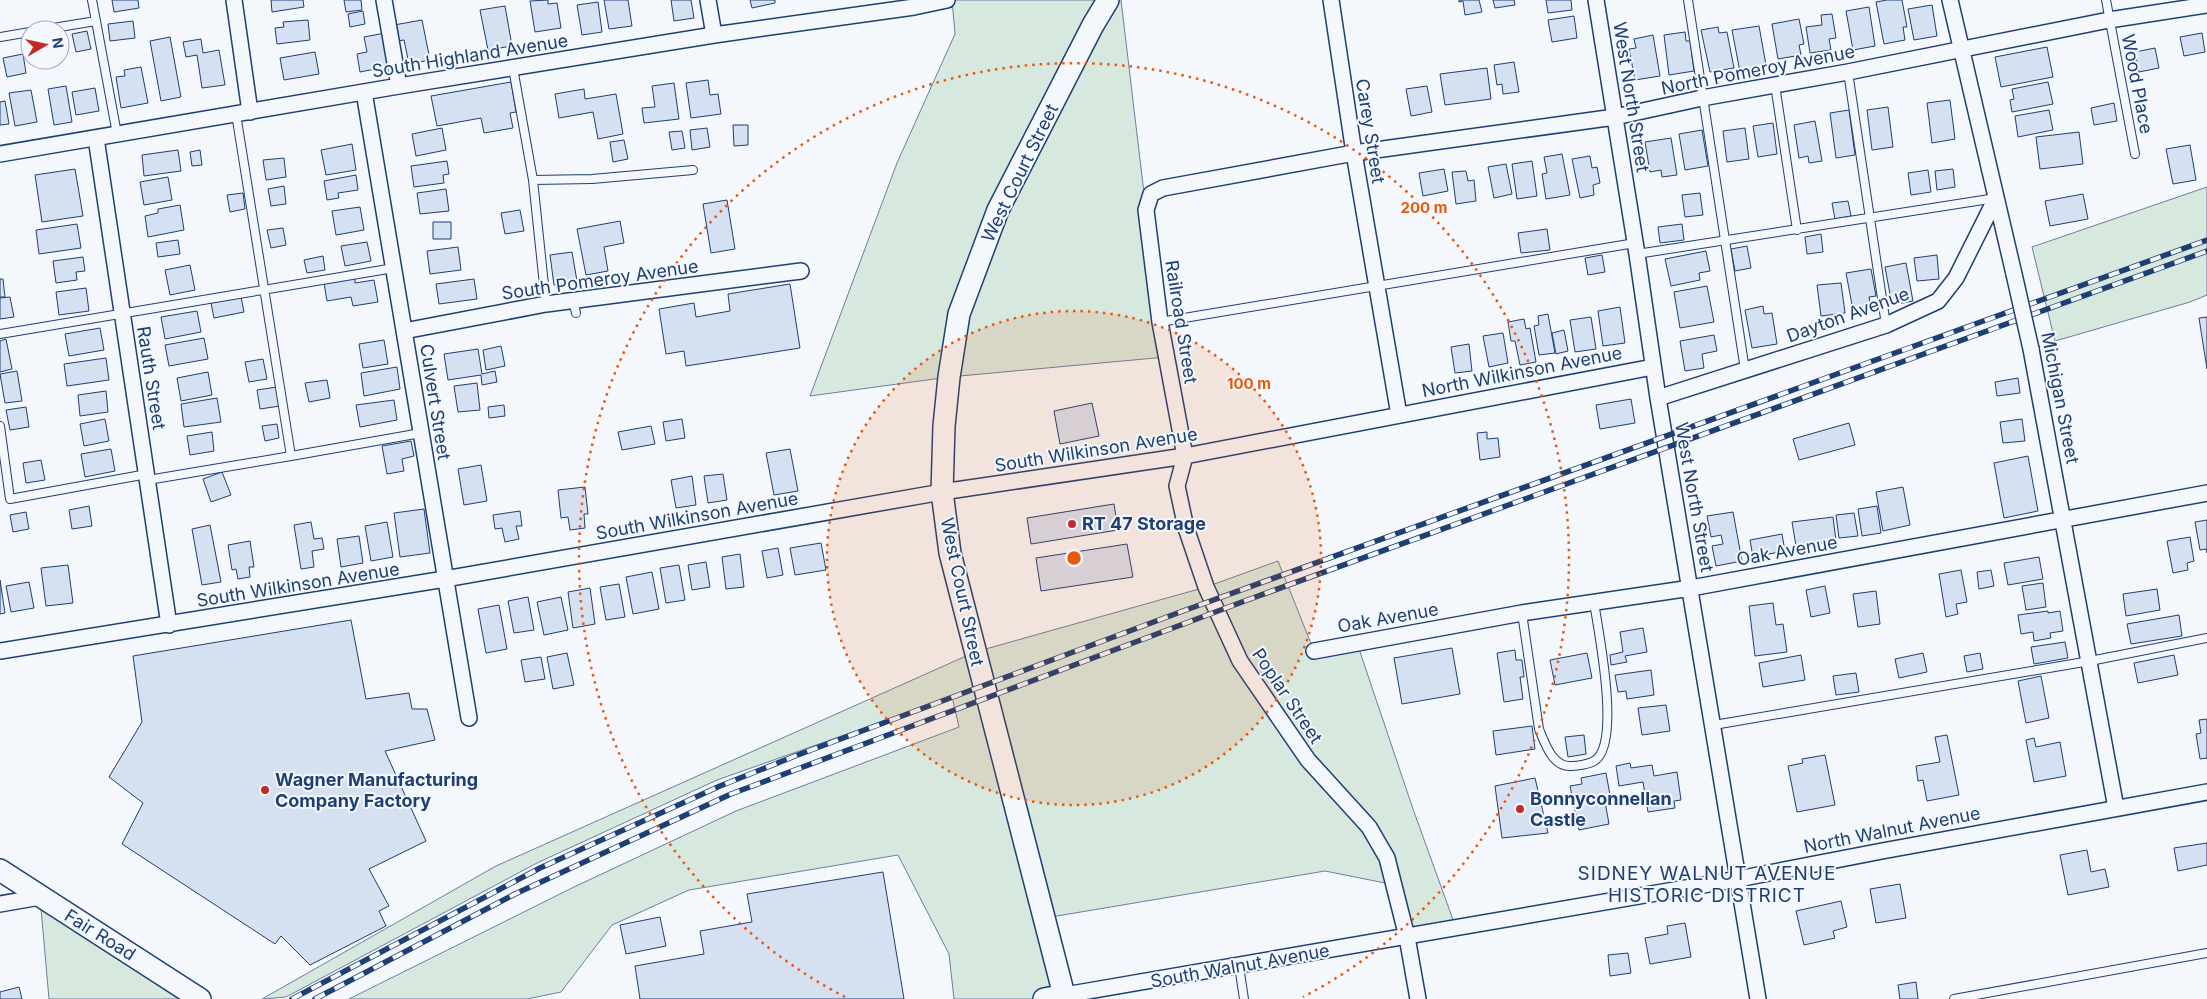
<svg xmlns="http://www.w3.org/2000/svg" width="2207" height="999" font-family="Inter,sans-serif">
  <rect width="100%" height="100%" fill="#f4f7fb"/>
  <path fill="#d7e8df" stroke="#687fa3" d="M952,0h169l25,210 20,147 -217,20 -139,19 87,-233 58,-129z
    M2207,187v108l-17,7 -135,39 -23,-94z
    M1278,561l36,90 43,-8 56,166 43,119 -49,9 -12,-52 -70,-14 -280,47 20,77 -21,4h-90l-5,-45 -51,-99 -209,35 -77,35 -51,67 -34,7h-178l225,-112 162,-76 223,-84 -7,-30 -235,83 -180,83 -251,134 -24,2 234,-133 479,-214 231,-65z
    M40,897l160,102h-151z"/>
  <path fill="#d5e0f0" stroke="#1d3f73" d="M112,0h26l1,8 -25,4z
    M271,0h32l1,7 -32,5z
    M344,0h17l1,10 -16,2z
    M548,0v4l9,-1 4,25 -26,4 -5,-31z
    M604,0h24l4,26 -23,3z
    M671,0h20l3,18 -20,3z
    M750,0h25v3l-23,5z
    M1459,0h20l3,12 -17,3 -2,-14 -4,1z
    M1493,0h21l1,5 -20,3z
    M1546,0h25l1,10 -24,3z
    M1887,0h15l5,27h-4l2,13 -21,4 -8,-42z
    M598,2l4,30 -20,3 -5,-30z
    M1932,5l5,31 -23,4 -6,-31z
    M505,6l7,40 -24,4 -8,-40z
    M1869,7l6,39 -22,4 -7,-39z
    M363,11l2,13 -15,3 -2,-13z
    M1832,14l4,24 -7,1 2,11 -21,3 -4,-26 16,-2 -1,-10z
    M1574,16l3,22 -25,4 -4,-22z
    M1799,19l5,25 -5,1 2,10 -23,4 -6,-35z
    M308,20l2,20 -33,4 -2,-16 9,-1 -1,-5z
    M422,20l8,40 -21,4 -5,-24 -7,1 -3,-16z
    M133,21l2,17 -25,3 -2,-17z
    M1759,26l7,39 -26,7 -8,-42z
    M1718,27l1,6 8,-1 7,36 -24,4 -9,-42z
    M87,31l4,18 -15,3 -4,-18z
    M1685,32l1,9h4l4,30 -25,4 -5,-40z
    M385,33l6,33 -31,6 -3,-18 10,-2 -3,-15z
    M2202,33l3,19 -21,4 -4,-19z
    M1653,35l7,41 -25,4 -6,-31 7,-1 -2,-9z
    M170,37l11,60 -20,4 -11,-60z
    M201,39l2,14 16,-3 6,35 -23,3 -5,-33 -11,2 -3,-15z
    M2047,47l6,30 -52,10 -6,-30z
    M2155,48l4,20 -20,4 -4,-20z
    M315,52l4,22 -35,6 -4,-22z
    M23,54l3,19 -19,4 -4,-19z
    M1514,62l5,30 -16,2 -1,-10 -5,1 -3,-20z
    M141,67l7,36 -27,5 -5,-31 9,-1 -1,-6z
    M1487,68l4,31 -46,6 -5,-31z
    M708,80l2,15 8,-1 3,20 -30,4 -5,-35z
    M511,82l5,30 -6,1 3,15 -29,5 -3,-15 -44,8 -6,-30z
    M2048,82l5,22 -41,8 -2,-12 4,-1 -2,-10z
    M674,83l5,36 -35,4 -2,-15 13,-1 -3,-21z
    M66,86l6,36 -18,3 -6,-36z
    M1427,86l5,26 -21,4 -5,-27z
    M95,88l4,23 -23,4 -4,-23z
    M584,89l1,10 31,-5 7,40 -25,5 -5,-27 -34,6 -4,-24z
    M31,90l6,32 -22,4 -6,-33z
    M1950,100l5,39 -23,4 -5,-40z
    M5,101l4,23 -9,1v-23z
    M2114,103l3,18 -23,4 -3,-17z
    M1888,107l5,40 -21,3 -5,-40z
    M1849,110l6,45 -19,3 -6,-45z
    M2049,110l4,20 -35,7 -3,-21z
    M1815,121l7,40 -13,2 -1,-7 -9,2 -5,-33z
    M1773,123l4,31 -19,3 -5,-31z
    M733,125h15v20l-14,1z
    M442,128l4,22 -30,6 -4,-22z
    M707,128l3,19 -18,3 -2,-20z
    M1745,128l4,31 -22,3 -4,-31z
    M1702,130l6,36 -23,4 -6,-36z
    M682,131l3,17 -13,2 -3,-18z
    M2079,132l4,32 -43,5 -4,-32z
    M1671,138l6,37 -15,2 -1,-7 -11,2 -5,-30z
    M624,140l4,19 -15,3 -3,-20z
    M352,144l4,26 -30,5 -5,-25z
    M2190,145l6,35 -23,4 -7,-35z
    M178,150l3,21 -37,5 -2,-21z
    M200,150l2,15 -10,1 -2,-14z
    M1562,154l8,41 -24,4 -4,-25 5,-1 -3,-16z
    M1590,156l2,12 5,-1 3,16 -7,2 1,10 -14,3 -8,-39z
    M284,158l2,19 -20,3 -3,-20z
    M447,161l2,13 -6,1 1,8 -30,4 -3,-21z
    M1532,161l5,35 -20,3 -5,-35z
    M1506,164l6,30 -18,4 -6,-31z
    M75,169l8,47 -41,6 -7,-47z
    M1444,169l4,22 -25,5 -4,-23z
    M1953,169l2,18 -18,3 -2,-19z
    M1928,170l3,22 -20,3 -3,-22z
    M1466,171l2,10 6,-1 2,21 -20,3 -4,-32z
    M356,175l2,15 -20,3 1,5 -12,2 -3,-19z
    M168,177l4,23 -28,5 -4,-23z
    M284,186l2,18 -15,2 -3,-17z
    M446,189l3,22 -29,3 -3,-21z
    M243,193l2,16 -15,3 -3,-17z
    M1700,193l3,22 -18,2 -3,-22z
    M2083,194l5,25 -38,7 -5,-25z
    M727,200l8,49 -24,4 -8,-49z
    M1848,201l3,15 -16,3 -3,-16z
    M180,205l4,25 -36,7 -3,-21 13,-3v-4z
    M360,207l4,23 -28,5 -4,-24z
    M520,210l4,21 -19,3 -4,-21z
    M620,221l4,22 -20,4 4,24 -22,4 -9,-46z
    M433,222h18v17h-18z
    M77,224l4,24 -42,6 -3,-24z
    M1682,224l2,16 -24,3 -2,-16z
    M283,228l3,17 -15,3 -4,-18z
    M1547,229l3,21 -29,3 -3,-20z
    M1821,234l2,18 -16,2 -2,-17z
    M178,240l2,14 -22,3 -2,-14z
    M367,242l4,19 -26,5 -4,-20z
    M1747,246l4,22 -16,3 -4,-22z
    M458,247l3,23 -31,4 -3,-23z
    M1706,251l4,20 -11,2 1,7 -29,6 -6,-27z
    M572,252l5,29 -23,4 -4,-30z
    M1602,255l3,17 -17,3 -3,-17z
    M1937,255l2,24 -22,2 -3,-23z
    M323,256l2,14 -18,3 -3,-13z
    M83,257l2,14 -9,1 1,8 -21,3 -3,-22z
    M1906,263l7,38 -21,4 -7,-38z
    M190,265l5,25 -25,5 -5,-25z
    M1871,269l5,27 -7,1 2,10 -18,3 -7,-37z
    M355,278v5l19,-3 4,22 -25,4 -2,-9 -24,4 -3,-18z
    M0,279h3l2,18h-5z
    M474,279l3,20 -38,5 -3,-20z
    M1841,283l4,30 -24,3 -4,-31z
    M790,284l10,64 -114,18 -2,-15 -18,3 -7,-45 35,-6 2,14 34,-6 -2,-17z
    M1707,286l7,36 -34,6 -6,-36z
    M86,288l3,23 -30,4 -3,-23z
    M10,297l4,20 -14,2v-21z
    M241,297l3,15 -30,6 -3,-15z
    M1763,306l1,8 8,-1 5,31 -25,4 -7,-38z
    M1620,307l5,36 -22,3 -5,-35z
    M197,311l4,21 -36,7 -4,-22z
    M1548,314l7,39 -16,2 -5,-29 5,-1 -1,-9z
    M1591,317l5,32 -21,3 -5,-32z
    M2207,317v52l-8,-51z
    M1524,319l2,10 4,-1 6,34 -16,3 -5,-24h-4l-3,-19z
    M100,328l4,22 -35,6 -4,-22z
    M1564,330l4,21 -12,3 -4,-21z
    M1503,333l5,30 -19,4 -6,-31z
    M1714,335l3,16 -15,3 2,14 -19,3 -5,-30z
    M204,338l4,21 -39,7 -4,-21z
    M6,339l6,30 -12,3v-31z
    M384,340l4,24 -25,4 -4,-24z
    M1469,344l3,27 -17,2 -4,-26z
    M501,346l4,20 -19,4 -3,-20z
    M478,349l4,25 13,-3 2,11 -15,3 -1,-10 -33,5 -4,-26z
    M106,358l3,22 -42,6 -3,-22z
    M263,359l4,20 -18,3 -4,-20z
    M397,367l3,22 -36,7 -3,-23z
    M17,371l5,30 -17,2 -5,-29z
    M208,372l4,23 -31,6 -4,-23z
    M2018,378l2,15 -23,3 -2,-14z
    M327,380l3,18 -21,4 -4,-19z
    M477,383l3,27 -22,2 -4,-26z
    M277,387l3,19 -20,3 -3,-19z
    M106,391l2,21 -28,4 -2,-21z
    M217,398l4,24 -37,5 -3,-23z
    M1631,399l4,24 -35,6 -4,-24z
    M394,400l3,20 -37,7 -4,-22z
    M1092,403l7,33 -39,8 -6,-33z
    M504,405l1,11 -16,2 -1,-11z
    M26,407l3,20 -19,3 -4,-20z
    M105,419l4,22 -25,5 -4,-22z
    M682,419l3,19 -19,3 -3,-19z
    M2022,419l3,22 -22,2 -3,-21z
    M1849,423l6,22 -56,15 -6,-21z
    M277,424l2,14 -14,3 -3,-15z
    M651,426l4,18 -33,6 -4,-18z
    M212,432l2,19 -24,4 -3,-19z
    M1487,432v7l11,-1 2,19 -20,3 -3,-27z
    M411,441l3,15 -12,3 2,12 -17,3 -5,-28z
    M111,449l4,22 -30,6 -4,-23z
    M790,449l8,42 -24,4 -8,-42z
    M2028,456l10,55 -34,7 -10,-55z
    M41,460l4,20 -19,3 -3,-20z
    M481,465l6,36 -23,4 -6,-36z
    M222,472l9,23 -20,7 -8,-23z
    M723,474l4,26 -19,3 -4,-27z
    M692,476l4,29 -20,3 -5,-28z
    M585,487l3,27h-4l1,14 -15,2 -2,-13 -7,1 -3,-28z
    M1903,487l7,38 -27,6 -7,-39z
    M1114,504l4,26 -87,14 -4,-26z
    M89,506l3,20 -20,3 -3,-19z
    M1877,506l4,27 -19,3 -4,-27z
    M424,509l6,44 -30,4 -6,-44z
    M520,511l2,15h-6l3,13 -14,3 -3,-14 -7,1 -2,-14z
    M26,512l3,17 -16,3 -3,-17z
    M1733,512l9,49 -26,5 -4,-20 11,-2 -2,-9 -10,2 -4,-21z
    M1854,513l4,23 -19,2 -3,-23z
    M1833,517l3,24 -40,5 -4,-24z
    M2207,520v33l-1,-4 -6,1 -5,-28z
    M311,522l3,17 8,-1 2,11 -12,2 2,16 -13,2 -7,-44z
    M387,522l6,35 -22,4 -6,-35z
    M210,525l11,57 -19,3 -10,-56z
    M1782,534l3,17 -32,6 -3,-17z
    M359,536l4,27 -22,4 -4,-28z
    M2190,537l4,24 -7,2 1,7 -15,3 -6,-32z
    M250,541l4,26h-5l1,10 -12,2 -2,-10 -4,1 -4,-25z
    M821,543l5,27 -31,5 -5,-27z
    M1127,544l6,33 -92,14 -5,-33z
    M778,548l5,27 -16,3 -5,-27z
    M740,554l4,33 -18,2 -4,-32z
    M2039,557l4,22 -35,6 -4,-22z
    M706,562l4,25 -18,3 -4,-25z
    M68,565l5,38 -27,3 -5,-38z
    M679,565l6,35 -19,3 -6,-35z
    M1961,570l6,32 -11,2 2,10 -12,3 -7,-43z
    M1991,570l3,16 -15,3 -2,-17z
    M652,572l7,37 -26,5 -7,-37z
    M0,580l5,33 -5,1z
    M29,582l5,26 -23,4 -5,-26z
    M2043,583l3,24 -20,3 -4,-24z
    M619,584l6,33 -19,3 -6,-33z
    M1825,586l5,27 -19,4 -5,-27z
    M590,588l5,36 -22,4 -5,-36z
    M2157,589l3,21 -34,6 -3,-22z
    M1876,591l4,33 -22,3 -5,-33z
    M528,597l6,33 -20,3 -6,-32z
    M561,597l7,33 -24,5 -7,-33z
    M1773,603l3,22 7,-1 4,28 -32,4 -6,-50z
    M499,605l8,44 -21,4 -8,-44z
    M2048,611v2l12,-2 3,20 -13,2 1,5 -17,3 -1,-9 -12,2 -3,-19z
    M2179,615l3,21 -51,8 -4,-20z
    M351,620l15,79 43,-6 3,16h15l8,31 -50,11 41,90 -57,28 20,37 -10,5 7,15 -76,39 -29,-29 -6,8 -153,-100 21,-41 -34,-26 33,-55 -9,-66z
    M1643,628l4,24 -22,4 2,6 -16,3 -1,-10 13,-3 -3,-20z
    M2065,642l3,16 -34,6 -3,-17z
    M1452,648l8,46 -58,10 -8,-46z
    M1515,650l1,10h6l2,17h-4l3,22 -19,3 -7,-49z
    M567,653l7,32 -21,4 -6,-32z
    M1587,653l5,25 -37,7 -5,-25z
    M1923,653l4,19 -28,6 -4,-19z
    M1980,653l3,16 -16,3 -3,-16z
    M1801,655l4,25 -42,7 -4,-24z
    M2174,655l4,20 -40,8 -4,-20z
    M541,657l4,22 -20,3 -4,-22z
    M1651,670l3,25 -27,4 -1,-8 -8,1 -3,-17z
    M1856,673l3,19 -23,3 -3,-19z
    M2041,676l8,42 -23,5 -8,-42z
    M1666,705l4,26 -28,4 -4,-27z
    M2207,719v39l-7,1 -4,-25 5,-1 -2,-13z
    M1532,726l3,23 -39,6 -3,-24z
    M1584,735l2,19 -18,3 -3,-20z
    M1947,735l12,60 -32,6 -4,-21 -5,1 -2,-15 24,-4 -5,-25z
    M2034,738l2,9 24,-5 6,34 -32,6 -8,-42z
    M1825,755l10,50 -38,7 -9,-46 15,-3 -1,-4z
    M1630,763l1,5 21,-3 2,11 23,-4 4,28 -7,1 1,7 -27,4 -5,-30 -24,4 -3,-20z
    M1606,773l4,22 -6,1 5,28 -30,6 -9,-44 12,-2 -1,-6z
    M1535,778l13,55 -46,5 -7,-52z
    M2207,843v22l-29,6 -4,-23z
    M2087,850l4,22 14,-3 4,18 -41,8 -8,-40z
    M883,872l21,127h-264l-5,-33 69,-12 -4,-23 52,-9 -5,-28z
    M1900,884l6,34 -30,5 -6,-34z
    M1841,901l6,26 -14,4 2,7 -31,7 -8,-34z
    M660,917l6,29 -40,8 -6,-29z
    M1685,923l6,34 -41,7 -5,-26 23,-4 -1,-8z
    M1628,953l3,20 -21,3 -2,-21z
    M1916,982l2,17h-18l-2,-14z
    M19,987l3,12h-22v-7z"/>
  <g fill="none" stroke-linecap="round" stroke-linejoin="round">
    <g stroke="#1d3f73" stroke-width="10">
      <path id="lane" d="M1688,0l57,370
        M2106,0l29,154
        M96,21l21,113
        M41,30l55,-9 -4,-21
        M0,37l30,-5
        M513,68l20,112 13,124
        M1848,72l38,253
        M1775,85l22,145
        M236,114l55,342 130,-23
        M533,180l59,-1 101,-9
        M1637,254l359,-56
        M573,301l3,12
        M1160,322l475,-79
        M0,334l394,-66
        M0,426l10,73 137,-25
        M148,480l143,-24
        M1522,613l17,116c6,15 14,39 33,37 6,0 17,-2 22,-5 28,-16 4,-131 0,-159
        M1714,725l376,-64 117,-23
        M1239,966l5,33
        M1954,999l253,-46"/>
    </g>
    <g stroke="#1d3f73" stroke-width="18">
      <path id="street" d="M234,0l16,112
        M384,0l15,86
        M708,0l6,35
        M1331,0l23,153 45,262
        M1596,0l41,254 21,144 100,601
        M1950,0l64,274
        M364,92l105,626
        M96,138l73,487
        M0,154l399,-68 315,-51 200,-28 33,-7
        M404,331l142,-27 255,-33
        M2031,349l85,459
        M1658,398l228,-73 52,-24 18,-23 40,-80
        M0,651l445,-72 497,-87 243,-36 468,-89
        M1314,651l208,-38 169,-25 516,-95
        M0,904l40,-7
        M1065,995l673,-116 144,-28 325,-59
        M1418,999l-11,-62 -20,-79 -18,-31 -61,-67 -68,-99 -34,-74 -20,-59 -9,-42 8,-30 -25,-134 -14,-112 5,-16 12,-6 191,-35 261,-36 87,-19 146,-26 261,-52 98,-15"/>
    </g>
    <g stroke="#1d3f73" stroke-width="24">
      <path id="secondary" d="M0,870l200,129
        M1044,999l21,-4
        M1065,999l-115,-446 -8,-61 2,-66 5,-49 10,-63 39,-104 95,-185 15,-25"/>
    </g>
    <use href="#lane" stroke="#f4f7fb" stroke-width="8"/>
    <use href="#street" stroke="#f4f7fb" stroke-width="15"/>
    <use href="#secondary" stroke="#f4f7fb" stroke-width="21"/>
    <g stroke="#1d3f73" stroke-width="5.5">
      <path id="rail" d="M292,999l248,-131 180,-82 75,-30 388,-145 1024,-371
        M315,999l200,-105 216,-100 519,-195 957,-348"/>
    </g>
    <use href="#rail" stroke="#f4f7fb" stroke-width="4" stroke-dasharray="11" stroke-linecap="butt"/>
    <g stroke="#1d3f73" stroke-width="18" stroke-linecap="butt">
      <path id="street-bridge" d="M2014,274l17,75"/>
    </g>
    <use href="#street-bridge" stroke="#f4f7fb" stroke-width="15"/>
  </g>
  <circle cx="1074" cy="558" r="247" fill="#e8590c" fill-opacity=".12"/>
  <g fill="none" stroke="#e8590c" stroke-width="2.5" stroke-dasharray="2.5 5">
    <circle cx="1074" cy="558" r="247"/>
    <path d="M845 997A495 495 0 1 1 1303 997"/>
  </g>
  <g fill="#c62828" stroke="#f4f7fb" stroke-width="2">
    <circle cx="1072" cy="524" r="5"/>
    <circle cx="265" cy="790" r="5"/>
    <circle cx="1520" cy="809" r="5"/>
  </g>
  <g text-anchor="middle" stroke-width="4" stroke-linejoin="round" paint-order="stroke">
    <g font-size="18" fill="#1d3f73" stroke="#f4f7fb">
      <text transform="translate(470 56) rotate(-9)" y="6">South Highland Avenue</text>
      <text transform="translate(1758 70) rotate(-11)" y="6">North Pomeroy Avenue</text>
      <text transform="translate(2137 84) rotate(79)" y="6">Wood Place</text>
      <text transform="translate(1631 97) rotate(81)" y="6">West North Street</text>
      <text transform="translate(1370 131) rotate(81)" y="6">Carey Street</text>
      <text transform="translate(1020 173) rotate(-64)" y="6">West Court Street</text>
      <text transform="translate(600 280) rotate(-8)" y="6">South Pomeroy Avenue</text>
      <text transform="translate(1848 315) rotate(-20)" y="6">Dayton Avenue</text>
      <text transform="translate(1181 322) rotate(81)" y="6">Railroad Street</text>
      <text transform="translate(1522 372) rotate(-11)" y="6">North Wilkinson Avenue</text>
      <text transform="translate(151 378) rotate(81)" y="6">Rauth Street</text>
      <text transform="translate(2060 398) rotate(79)" y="6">Michigan Street</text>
      <text transform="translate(435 402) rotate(81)" y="6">Culvert Street</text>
      <text transform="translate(1096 450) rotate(-9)" y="6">South Wilkinson Avenue</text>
      <text transform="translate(1694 497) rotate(80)" y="6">West North Street</text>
      <text transform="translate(697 516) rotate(-10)" y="6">South Wilkinson Avenue</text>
      <text transform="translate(1787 551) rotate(-10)" y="6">Oak Avenue</text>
      <text transform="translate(298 585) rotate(-9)" y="6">South Wilkinson Avenue</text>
      <text transform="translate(962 592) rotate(78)" y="6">West Court Street</text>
      <text transform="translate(1388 618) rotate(-10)" y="6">Oak Avenue</text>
      <text transform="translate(1287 696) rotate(56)" y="6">Poplar Street</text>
      <text transform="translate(1892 830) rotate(-11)" y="6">North Walnut Avenue</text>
      <text transform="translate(100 935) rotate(32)" y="6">Fair Road</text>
      <text transform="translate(1240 966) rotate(-10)" y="6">South Walnut Avenue</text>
    </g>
    <g font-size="18" font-weight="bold" fill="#1d3f73" stroke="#f4f7fb" text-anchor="start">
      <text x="1082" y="530">RT 47 Storage</text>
      <text x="275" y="786">Wagner Manufacturing<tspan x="275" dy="21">Company Factory</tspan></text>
      <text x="1530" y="805">Bonnyconnellan<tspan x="1530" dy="21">Castle</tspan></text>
    </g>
    <g font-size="19" letter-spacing="1" fill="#1d3f73" stroke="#f4f7fb">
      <text x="1707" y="880">SIDNEY WALNUT AVENUE<tspan x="1707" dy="22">HISTORIC DISTRICT</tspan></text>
    </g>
  </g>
  <circle cx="1074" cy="558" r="8" fill="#e8590c" stroke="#f4f7fb" stroke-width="2.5"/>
  <g font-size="15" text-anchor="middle" font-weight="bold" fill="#e8590c" stroke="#f4f7fb" stroke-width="4" stroke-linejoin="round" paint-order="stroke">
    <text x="1424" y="213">200 m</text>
    <text x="1249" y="389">100 m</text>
  </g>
  <g transform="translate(45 45) rotate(81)"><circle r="24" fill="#f4f7fb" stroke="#9eadc5"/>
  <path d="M0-4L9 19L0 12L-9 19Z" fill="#c62828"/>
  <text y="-8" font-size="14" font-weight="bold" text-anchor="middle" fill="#1d3f73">N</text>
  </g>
</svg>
